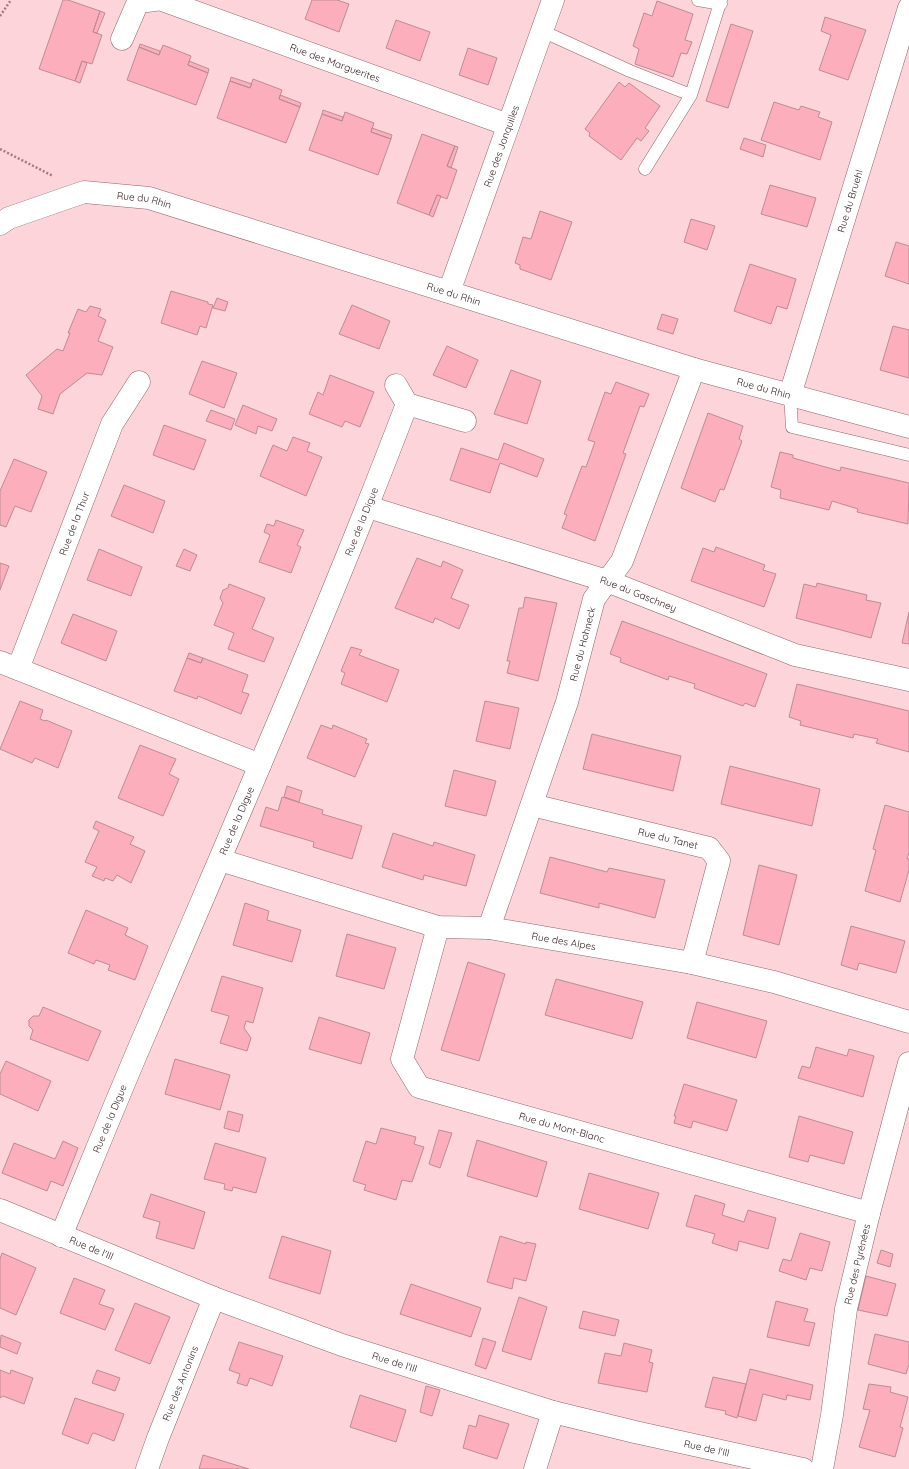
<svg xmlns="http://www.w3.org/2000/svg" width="909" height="1469" font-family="Quicksand,sans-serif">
  <rect width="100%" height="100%" fill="#fed4db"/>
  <path fill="#fcaebc" stroke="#bd8c95" d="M63,0h5l32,11 -7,21 9,3 -10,29 -10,-3 -7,20 -36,-12z
    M312,0h25l12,4 -10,28 -34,-13z
    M657,1l36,13 -8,26 7,2 -5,12 -6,-1 -8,24 -38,-13 4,-15 -6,-3 11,-33 8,3z
    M100,11l5,2 -8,20 -4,-1z
    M825,17l41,13 -18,50 -29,-10 12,-35 -10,-4z
    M396,20l34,12 -10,29 -34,-13z
    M731,24l22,7 -25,77 -22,-7z
    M140,44l20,7 -1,4 -20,-8z
    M163,45l28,11 -3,9 20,8 -12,32 -69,-25 12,-33 20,8z
    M468,48l29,10 -9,27 -29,-10z
    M82,61l5,2 -7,20 -5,-2z
    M189,61l20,8 -1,4 -20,-8z
    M231,77l21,7 -2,4 -20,-7z
    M253,79l29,11 -3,9 21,8 -14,36 -69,-25 13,-37 20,7z
    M619,82l6,5 4,-4 31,23 -15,22 4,3 -8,10 -4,-3 -16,22 -32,-24 1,-3 -5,-4z
    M280,95l21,8 -1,4 -21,-8z
    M774,102l25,8 2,-4 19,6 -2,5 14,5 -12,38 -59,-20z
    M323,110l20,7 -1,4 -20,-7z
    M345,112l29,11 -3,9 20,7 -13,36 -69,-25 13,-36 20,7z
    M372,128l20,7 -1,4 -20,-7z
    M422,134l33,12 -8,20 10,4 -10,29 -10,-4 -8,20 -32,-12z
    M744,138l22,7 -3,12 -23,-8z
    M455,146l3,1 -7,21 -4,-2z
    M770,185l46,13 -9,29 -46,-13z
    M437,195l4,1 -8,21 -4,-2z
    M540,211l32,11 -21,58 -31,-11v-4l-5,-2 8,-26 8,2z
    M691,219l24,7 -8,24 -23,-8z
    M896,242l13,4v38l-24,-8z
    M750,264l46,15 -9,30 -10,-3 -6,18 -37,-13z
    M171,291l37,11v2l5,1 -7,23 -6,-2 -3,9 -36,-12z
    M217,298l11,4 -3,9 -12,-3z
    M352,305l38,16 -11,28 -40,-15z
    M90,306l11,3 -3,7 8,4 -8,21 15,6 -11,28 -15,-2 -27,21 -7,20 -15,-5 4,-13 -16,-21 31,-26 6,2 7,-18h-2l10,-24 8,3z
    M662,314l16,5 -5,15 -16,-5z
    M893,326l16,4v48l-29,-8z
    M447,346l31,14 -12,28 -33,-13z
    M202,361l35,12 -13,35 -35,-14z
    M511,370l30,11 -14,43 -33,-10z
    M330,375l44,17 -14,35 -15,-6 -3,6 -33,-13 9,-22 5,3z
    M616,382l33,12 -5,13 -4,-1 -4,11 -13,36 3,1 -31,87 -33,-13 5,-13 -3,-1 18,-48 4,1 9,-25 -7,-2 17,-48 6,2z
    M243,405l34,14 -5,12 -14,-5 -2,8 -21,-9z
    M211,410l24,9 -4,11 -25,-9z
    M708,413l35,13 -4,13 3,2 -18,49 -4,-1 -5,13 -34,-14z
    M164,425l42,15 -12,30 -41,-15z
    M293,437l17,6 -3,8 15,6 -16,39 -46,-20 13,-31 14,6z
    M504,443l40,16 -7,18 -37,-14 -10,30 -40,-13 11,-32 37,12z
    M780,452l13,3v3l47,13 1,-4 68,16 -1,41 -51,-12 1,-3 -26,-8 -3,9 -49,-12 1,-8 -10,-3z
    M14,459l33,13 -16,40 -16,-6 -9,21 -6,-2v-34z
    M124,485l41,16 -12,32 -42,-17z
    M276,520l28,10 -7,15 4,2 -10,26 -32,-11 11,-27 -6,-3 3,-8 7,2z
    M716,547l49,18 -2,5 13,4 -12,33 -73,-26 12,-33 11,4z
    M99,549l43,18 -11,29 -44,-16z
    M184,549l13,6 -7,16 -14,-5z
    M417,558l24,9 2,-6 20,9 -12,28 18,7 -10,24 -24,-11 -2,5 -38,-15z
    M0,563l9,3 -9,24z
    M817,583l50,12 -1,5 15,3 -10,35 -75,-20 8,-34 12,3z
    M229,584l36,14 -13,31 22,9 -10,24 -36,-13 6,-16 -20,-8 9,-22 -3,-5 3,-8 5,-2z
    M525,597l32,6 -19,78 -31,-8 3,-12h-3l12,-53h4z
    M909,612v32l-7,-1z
    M73,614l44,17 -11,30 -45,-18z
    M622,621l145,53 -12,33 -10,-4 -2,3 -49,-18 1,-4 -26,-8 -1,4 -48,-18 1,-4 -11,-4z
    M351,647l11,3 -3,5 40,15 -12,32 -46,-18 4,-11 -4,-2z
    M189,653l14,5 -2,5 -14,-5z
    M187,658l14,5 2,-5 45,17 -6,17 7,2 -8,20 -43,-18 -1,3 -23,-8z
    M797,684l112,27v41l-33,-9 2,-4 -24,-5 -1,4 -53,-13 1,-4 -12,-4z
    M20,701l23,9 -3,9 5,2 1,-1 26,11 -14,37 -23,-10 -3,5 -32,-14z
    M485,701l34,7 -9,41 -34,-8z
    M321,725l11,4 1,-4 34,14 -2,4 4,1 -14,33 -48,-19z
    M592,734l89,22 -8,35 -90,-22z
    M140,745l36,14 -7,15 10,5 -16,37 -45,-18z
    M730,766l90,23 -8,37 -91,-22z
    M454,770l42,11 -10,35 -41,-10z
    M287,786l15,5 -3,11 -15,-5z
    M282,797l41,13 -1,4 40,12 -10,33 -39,-12 1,-5 -54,-16 6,-19 12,4z
    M885,805l24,7v40l-2,7h2v11l-9,32 -35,-11 11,-41 -3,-1z
    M96,821l38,16 -4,7 15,7 -14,32 -14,-8 -4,6 -8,-3 -1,3 -12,-5 5,-9 -12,-5 14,-31 -6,-3z
    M393,833l40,13 1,-4 41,13 -9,31 -42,-11 -1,5 -41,-13z
    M550,857l57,15 2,-4 56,12 -10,38 -56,-15v5l-59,-15z
    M759,865l38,10 -18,70 -36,-10z
    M245,903l24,8 -2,9 34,10 -9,32 -59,-17z
    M86,910l42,18 -3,7 23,11 -13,34 -27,-10 2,-5 -14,-5 -2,4 -26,-11z
    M851,926l54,15 -9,32 -37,-10 -2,7 -16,-5z
    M347,934l49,14 -12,41 -48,-13z
    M468,962l37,12 -26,87 -38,-11z
    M222,976l41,12 -10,35 -7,-2 -2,7 7,10 -4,13 -27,-8 9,-27 -18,-5z
    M556,979l87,23 -11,37 -87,-24z
    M697,1002l70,19 -11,37 -69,-20z
    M43,1007l58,24 -13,30 -58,-22 3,-9 -4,-4v-6l4,-4h6z
    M319,1017l51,16 -9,31 -52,-15z
    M816,1047l31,9 2,-7 25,7 -11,41 -65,-19 4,-12 8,2z
    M175,1059l55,16 -10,35 -55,-16z
    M6,1061l45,20 -13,30 -38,-17v-20z
    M684,1084l53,16 -10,31 -34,-10 -2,7 -17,-5 2,-7h-2z
    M228,1111l15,4 -4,17 -15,-4z
    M799,1116l54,16 -9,32 -34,-9 -2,7 -19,-5z
    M381,1128l35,9 -2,7 10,3 -12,35 -10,-2 -6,20 -32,-10 2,-5 -13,-4 13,-40 10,3z
    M439,1130l13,3 -12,35 -11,-4z
    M477,1140l70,22 -10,35 -70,-21z
    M63,1141l15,7 -15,38 -12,-5 -4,10 -45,-18 12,-30 41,16z
    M215,1143l51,15 -10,35 -23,-6 -1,4 -8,-2 1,-5 -21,-5z
    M589,1173l70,20 -11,36 -69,-20z
    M151,1194l54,18 -11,37 -38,-11 4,-16 -17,-5z
    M695,1195l30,9 -3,11 22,7 4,-12 28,8 -8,31 -29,-8 -2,10 -25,-8 3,-9 -29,-8z
    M800,1233l30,9 -8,29 -12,-3 -4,12 -27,-9 4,-12 8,2z
    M282,1236l49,15 -11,43 -51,-16z
    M500,1236l26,8v-2l10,2 -10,37 -12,-3 -2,11 -25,-7z
    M881,1250l12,4 -3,13 -13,-4z
    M2,1253l34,15 -20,47 -16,-7v-49z
    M866,1276l30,8 -9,32 -29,-6z
    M74,1278l31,12 -6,14 15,5 -9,21 -45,-17z
    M411,1284l70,24 -10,29 -71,-23z
    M519,1297l28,10 -16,53 -29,-9z
    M776,1301l32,8 -4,12 11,2 -6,23 -42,-9z
    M135,1303l35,14 -20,47 -35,-14z
    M583,1311l36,9 -4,16 -36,-8z
    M875,1334l34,8v22l-3,10 -38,-10z
    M1,1335l20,8 -4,11 -17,-7z
    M483,1338l13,4 -10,27 -11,-4z
    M239,1342l44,14 -11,30 -22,-8 -3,8 -10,-3 3,-9 -11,-4z
    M624,1343l28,7 -3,12 4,1 -6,29 -49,-9 7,-30 16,3z
    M750,1369l63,16 -3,15 -23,-5 -1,5 -23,-6 -7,27 -18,-5z
    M0,1370l10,4 1,-4 22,8 -9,26 -21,-8 -3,2z
    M97,1370l23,8 -5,13 -23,-8z
    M713,1377l33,7 -9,34 -12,-4 1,-3 -21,-4z
    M869,1384l22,3 -1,5 18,5 -8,30 3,1 -8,29 -36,-10 11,-37 -7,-1z
    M426,1386l14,4 -8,26 -12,-4z
    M360,1395l46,15 -10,32 -46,-15z
    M75,1398l49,16 -10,27 -20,-8 -2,1 -4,10 -26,-10z
    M479,1415l30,9 -12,35 -34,-11 6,-23 7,2z
    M203,1455l46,14h-50z"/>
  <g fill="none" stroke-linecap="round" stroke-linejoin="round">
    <g stroke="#91646c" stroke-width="13">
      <path id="service" d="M698,0l23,4
        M542,31l88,40 61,24
        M645,169l46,-74 30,-95
        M790,395l2,32 117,28"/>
    </g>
    <g stroke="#91646c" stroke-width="23">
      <g id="minor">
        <path id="s1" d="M162,0l346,125"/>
        <path d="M122,39l16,-37 17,-2"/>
        <path id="s2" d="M449,292l104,-292"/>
        <path d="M396,385l11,19 58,17"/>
        <path id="s3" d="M790,395l119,-387"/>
        <path id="s4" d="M368,507l239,74 188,74 114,25"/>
        <path d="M0,662l260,103"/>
        <path id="s5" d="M18,669l94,-245 27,-42"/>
        <path id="s6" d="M532,805l177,43 10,13 -27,102"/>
        <path id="s7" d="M220,860l218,67 51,1 203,35 82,19 135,40"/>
        <path id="s8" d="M438,927l-36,132 17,28 450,126"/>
        <path id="s9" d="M489,928l78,-226 27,-103 28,-38 72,-192"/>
        <path id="s10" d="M61,1236c29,-70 57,-140 87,-209 88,-207 179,-413 259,-623"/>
        <path id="s11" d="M147,1469l11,-31 56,-140"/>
        <path d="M535,1469l18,-57"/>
        <path id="s12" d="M822,1469l10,-54 14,-106 23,-96 40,-150"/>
      </g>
    </g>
    <g stroke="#91646c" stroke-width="23">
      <g id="tertiary">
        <path id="s13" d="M0,224l9,-6 75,-26 65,6 545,171 215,58"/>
        <path id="s14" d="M0,1210l214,88 128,47 211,67 82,20 168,37"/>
      </g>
    </g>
    <path stroke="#9c7d82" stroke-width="2.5" stroke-dasharray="2 2" stroke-linecap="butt" d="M0,16l11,-16
      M0,149l53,27"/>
    <use href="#service" stroke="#fff" stroke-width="12"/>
    <use href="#minor" stroke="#fff" stroke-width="22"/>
    <use href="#tertiary" stroke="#fff" stroke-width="22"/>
  </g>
  <g text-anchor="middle" stroke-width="3" stroke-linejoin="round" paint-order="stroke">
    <g font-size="10" fill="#352225" stroke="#fed4db">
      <text dy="4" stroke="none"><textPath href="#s1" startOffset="184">Rue des Marguerites</textPath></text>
      <text dy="4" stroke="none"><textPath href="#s2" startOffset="155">Rue des Jonquilles</textPath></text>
      <text dy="4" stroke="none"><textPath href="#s13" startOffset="151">Rue du Rhin</textPath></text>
      <text dy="4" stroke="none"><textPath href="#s3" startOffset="203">Rue du Bruehl</textPath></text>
      <text dy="4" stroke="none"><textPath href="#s13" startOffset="475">Rue du Rhin</textPath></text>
      <text dy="4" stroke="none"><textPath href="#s13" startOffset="799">Rue du Rhin</textPath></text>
      <text dy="4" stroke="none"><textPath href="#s10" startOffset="775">Rue de la Digue</textPath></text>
      <text dy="4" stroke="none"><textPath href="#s5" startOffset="156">Rue de la Thur</textPath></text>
      <text dy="4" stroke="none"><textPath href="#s4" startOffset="284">Rue du Gaschney</textPath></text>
      <text dy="4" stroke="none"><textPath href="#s9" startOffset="299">Rue du Hohneck</textPath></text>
      <text dy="4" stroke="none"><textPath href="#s10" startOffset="451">Rue de la Digue</textPath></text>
      <text dy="4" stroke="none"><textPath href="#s6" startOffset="140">Rue du Tanet</textPath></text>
      <text dy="4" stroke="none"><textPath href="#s7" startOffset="355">Rue des Alpes</textPath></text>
      <text dy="4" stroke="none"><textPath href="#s10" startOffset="127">Rue de la Digue</textPath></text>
      <text dy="4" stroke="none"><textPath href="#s8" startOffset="318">Rue du Mont-Blanc</textPath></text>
      <text dy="4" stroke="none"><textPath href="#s14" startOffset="99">Rue de l'Ill</textPath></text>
      <text dy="4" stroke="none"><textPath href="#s12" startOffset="208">Rue des Pyrénées</textPath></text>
      <text dy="4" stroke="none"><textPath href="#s14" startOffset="423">Rue de l'Ill</textPath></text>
      <text dy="4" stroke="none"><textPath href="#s11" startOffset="92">Rue des Antonins</textPath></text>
      <text dy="4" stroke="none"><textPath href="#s14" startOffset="747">Rue de l'Ill</textPath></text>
    </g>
  </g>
</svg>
